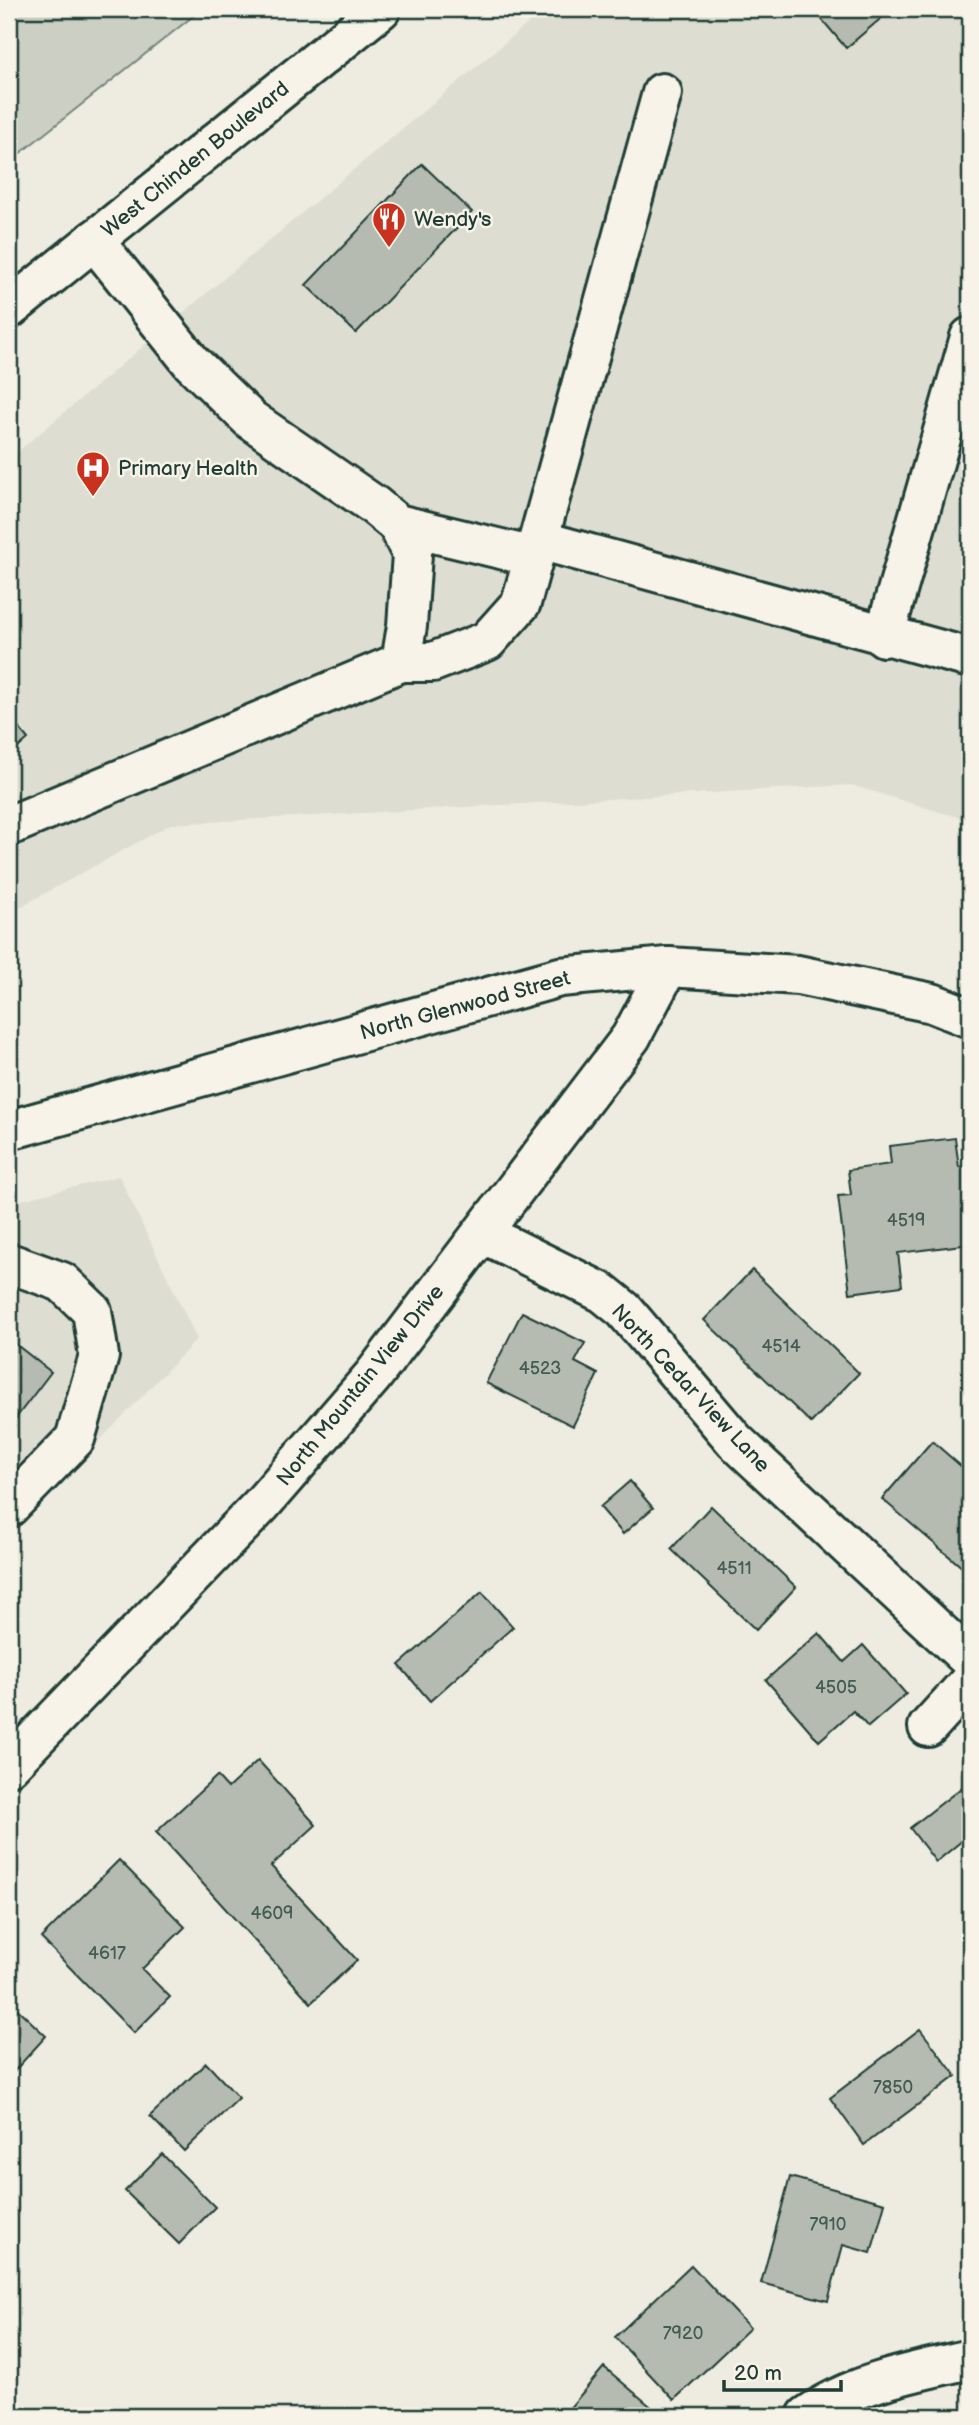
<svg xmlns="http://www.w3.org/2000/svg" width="979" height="2425" font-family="'Balsamiq Sans',sans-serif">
  <rect width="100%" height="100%" fill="#eeece1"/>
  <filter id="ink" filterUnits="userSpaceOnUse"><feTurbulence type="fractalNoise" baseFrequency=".0143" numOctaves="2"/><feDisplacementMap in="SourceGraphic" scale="14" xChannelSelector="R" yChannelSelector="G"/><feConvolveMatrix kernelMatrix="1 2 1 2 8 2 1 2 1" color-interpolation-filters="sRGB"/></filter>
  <g filter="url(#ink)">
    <path fill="#ddddd2" d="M545,9h425v812l-119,-36 -680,39 -162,89v-454z
      M119,1176l78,163 -188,196v-332z"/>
    <path fill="#cccfc4" stroke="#76867c" stroke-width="2" d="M9,9h193l-193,153z"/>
    <path fill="#b5bbb0" stroke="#1f3d34" stroke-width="2" d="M813,9h79l-46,39z
      M422,164l50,48 -116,121 -50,-48z
      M9,716l19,23 -19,17z
      M955,1138l4,29 11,-1v78l-72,9 4,33 -52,7 -12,-97 13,-1 -3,-25 43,-6 -2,-18z
      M752,1270l107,103 -48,50 -107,-103z
      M522,1312l63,31 -10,19 23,12 -25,52 -87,-43z
      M9,1339l42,33 -42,55z
      M932,1441l38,33v100l-88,-75z
      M630,1481l23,27 -30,26 -23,-27z
      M711,1506l85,81 -40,43 -85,-81z
      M482,1592l31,35 -83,74 -31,-36z
      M819,1633l25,29 19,-17 43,49 -38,33 -15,-16 -34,30 -53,-61z
      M258,1760l58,65 -45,41 86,94 -46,43 -155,-171 61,-56 11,12z
      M970,1781v68l-7,-9 -27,22 -26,-34z
      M119,1860l66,67 -43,42 28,28 -36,36 -93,-95z
      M9,2001l37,35 -37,41z
      M920,2029l36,47 -92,69 -34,-47z
      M206,2063l33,35 -55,53 -34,-35z
      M162,2154l53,53 -36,37 -54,-53z
      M790,2177l95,26 -14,50 -28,-8 -15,56 -67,-18z
      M691,2265l59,63 -76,72 -59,-63z
      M604,2367l58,49h-99z"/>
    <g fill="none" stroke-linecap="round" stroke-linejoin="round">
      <g stroke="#1f3d34" stroke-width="44">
        <path id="minor" d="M94,240l98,123 59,57 123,85 23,19 137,33
          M397,524l15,30 -5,72 -6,36
          M539,540l431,118
          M884,637l86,-300
          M9,826l392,-164h32l54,-21 34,-38 141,-510
          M482,1233l121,60 21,17 111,131 235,219
          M9,1263l53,19 30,29 7,45 -24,83 -66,68
          M928,1727l42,-46
          M9,1766l252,-261 112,-129 258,-339 37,-70
          M807,2416c48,-34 107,-44 163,-57"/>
      </g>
      <g stroke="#1f3d34" stroke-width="44">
        <path id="major" d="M9,309l372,-300
          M9,1130l551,-153 108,-10 130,8 134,28 38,15"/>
      </g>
      <use href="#minor" stroke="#f7f3e8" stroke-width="38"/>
      <use href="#major" stroke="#f7f3e8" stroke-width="38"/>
    </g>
  </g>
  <defs>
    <g id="restaurant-pin" transform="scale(1.75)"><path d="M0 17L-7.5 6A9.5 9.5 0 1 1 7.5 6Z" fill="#c8321e" stroke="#f7f3e8"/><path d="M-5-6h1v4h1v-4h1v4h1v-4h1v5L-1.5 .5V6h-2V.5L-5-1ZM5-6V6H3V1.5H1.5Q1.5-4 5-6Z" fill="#fff"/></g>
    <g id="hospital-pin" transform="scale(1.75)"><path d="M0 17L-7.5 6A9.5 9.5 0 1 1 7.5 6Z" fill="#c8321e" stroke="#f7f3e8"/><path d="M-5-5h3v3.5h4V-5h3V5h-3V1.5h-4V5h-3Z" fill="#fff"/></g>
  </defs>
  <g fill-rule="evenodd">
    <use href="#restaurant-pin" x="389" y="219"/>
    <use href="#hospital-pin" x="93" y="468"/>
  </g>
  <g text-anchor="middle" stroke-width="5" stroke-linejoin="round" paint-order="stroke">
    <g font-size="18" fill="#445c53">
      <text x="906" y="1226">4519</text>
      <text x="781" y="1352">4514</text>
      <text x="540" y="1374">4523</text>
      <text x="734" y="1574">4511</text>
      <text x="836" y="1693">4505</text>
      <text x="272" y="1919">4609</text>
      <text x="107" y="1959">4617</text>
      <text x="893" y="2093">7850</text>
      <text x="828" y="2230">7910</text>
      <text x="683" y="2339">7920</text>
    </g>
    <g font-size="21" fill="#1f3d34" stroke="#f7f3e8">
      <text transform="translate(195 159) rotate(-39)" y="7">West Chinden Boulevard</text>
      <text transform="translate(465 1005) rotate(-15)" y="7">North Glenwood Street</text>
      <text transform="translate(360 1385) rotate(-51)" y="7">North Mountain View Drive</text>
      <text transform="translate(691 1388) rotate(47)" y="7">North Cedar View Lane</text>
    </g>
    <g font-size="21" fill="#1f3d34" stroke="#f7f3e8" text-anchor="start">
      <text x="414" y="226">Wendy's</text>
      <text x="118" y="475">Primary Health</text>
    </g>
  </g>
  <rect width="979" height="2425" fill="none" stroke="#f7f3e8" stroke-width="35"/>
  <rect x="18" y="18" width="944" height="2390" fill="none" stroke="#1f3d34" stroke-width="2.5" filter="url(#ink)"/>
  <path d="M724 2380v10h117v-10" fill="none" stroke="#1f3d34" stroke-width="3.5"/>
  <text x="734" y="2380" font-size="21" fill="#1f3d34" stroke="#f7f3e8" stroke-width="5" paint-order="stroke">20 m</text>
</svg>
